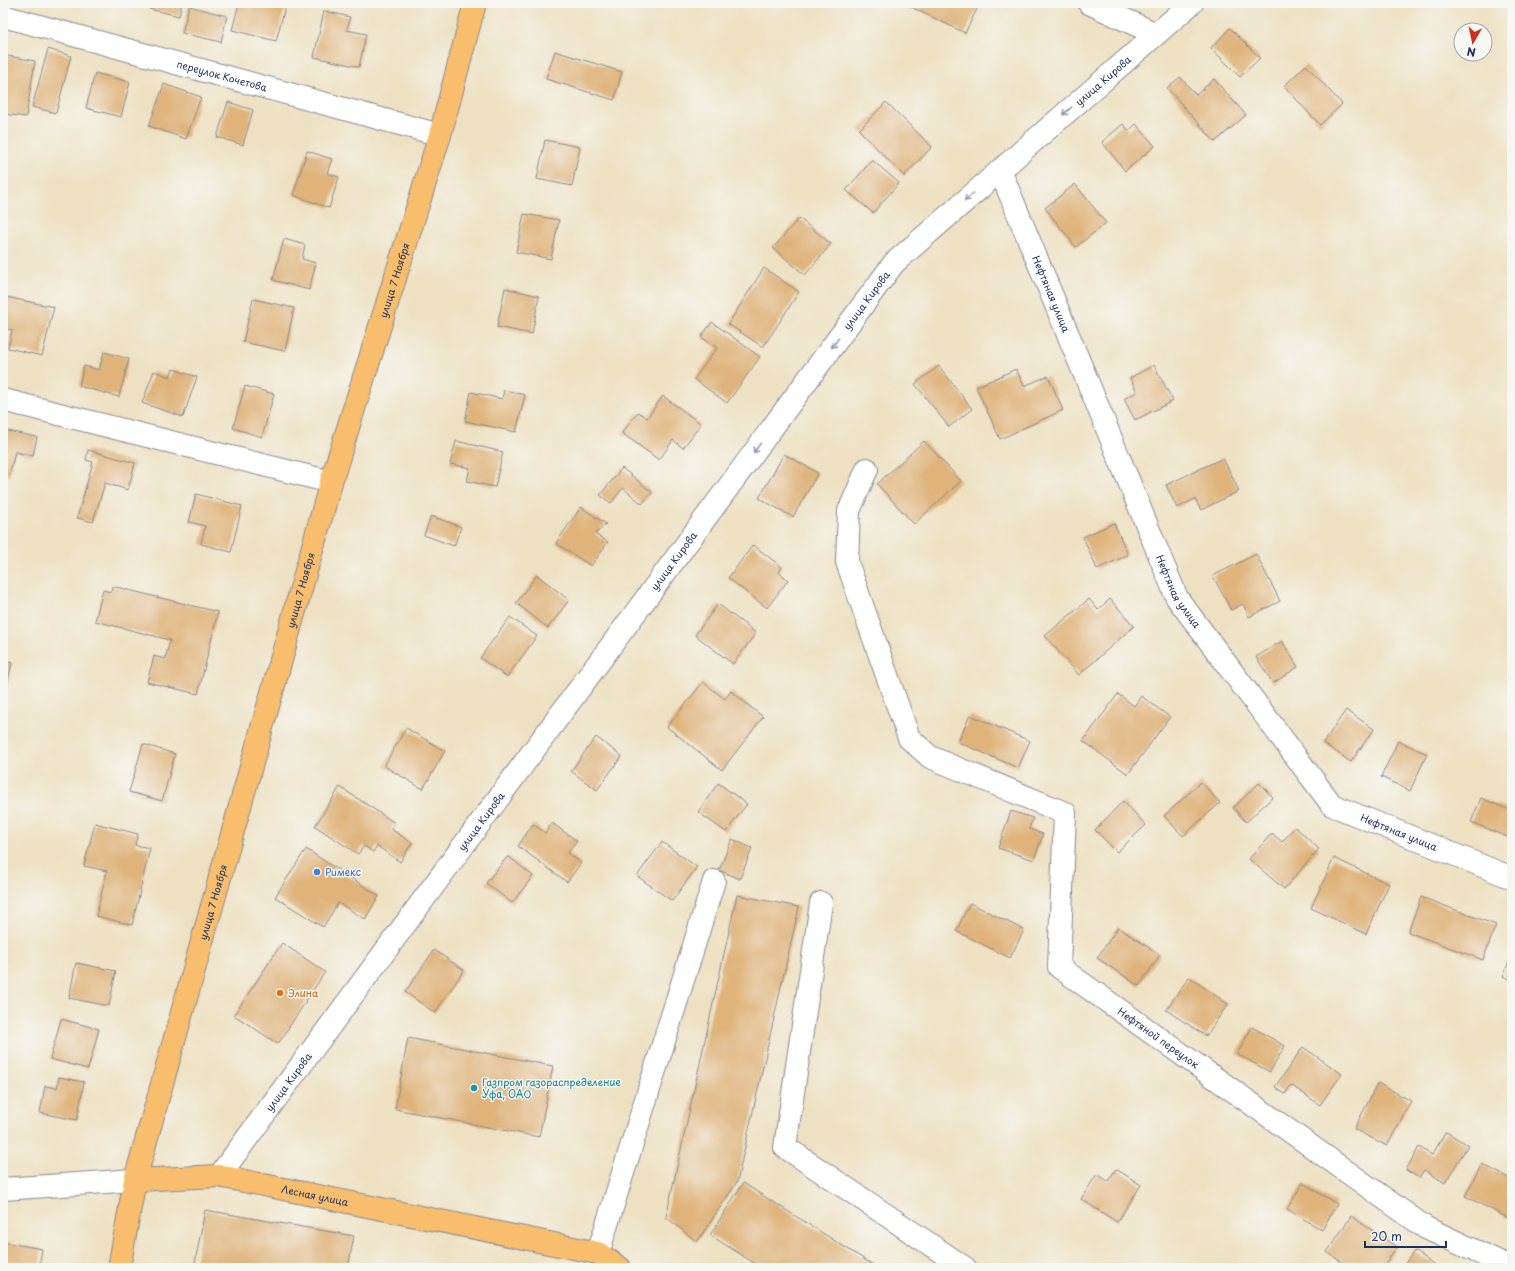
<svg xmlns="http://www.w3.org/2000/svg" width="1515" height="1271" font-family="'Playpen Sans',sans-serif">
  <rect width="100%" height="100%" fill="#f6f6f2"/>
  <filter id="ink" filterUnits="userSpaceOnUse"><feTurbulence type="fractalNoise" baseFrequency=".025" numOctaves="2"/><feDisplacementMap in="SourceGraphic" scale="8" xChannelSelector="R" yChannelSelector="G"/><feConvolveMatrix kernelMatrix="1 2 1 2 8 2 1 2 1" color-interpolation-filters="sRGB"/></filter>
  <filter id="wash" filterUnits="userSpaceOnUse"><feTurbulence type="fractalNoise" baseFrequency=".012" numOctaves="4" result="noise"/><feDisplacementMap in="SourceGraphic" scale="16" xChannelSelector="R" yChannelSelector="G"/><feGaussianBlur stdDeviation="0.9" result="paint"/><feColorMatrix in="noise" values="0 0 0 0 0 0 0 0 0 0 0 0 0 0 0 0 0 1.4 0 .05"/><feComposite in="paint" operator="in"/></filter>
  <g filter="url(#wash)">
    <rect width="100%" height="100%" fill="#eee1c2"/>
    <g id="blocks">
      <path fill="#dfb37a" d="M150,3h32l-3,13 -30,-7z
        M239,3h29l17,4 -9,34 -44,-11z
        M905,3h75l-15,30 -60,-29z
        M189,6l38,10 -6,26 -39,-9z
        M324,11l26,6 -3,13 19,4 -7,33 -45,-10z
        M1230,28l30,30 -20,19 -29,-29z
        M48,49l23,7 -15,57 -24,-6z
        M555,51l67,21 -8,28 -68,-21z
        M3,55l32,6 -9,56 -23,-3z
        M1306,65l36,39 -22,21 -36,-39z
        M95,73l35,9 -9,35 -35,-9z
        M1180,77l16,18 18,-16 32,36 -31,27 -48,-54z
        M164,84l37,13 -15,42 -37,-13z
        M228,102l25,8 -10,35 -26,-8z
        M886,102l46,45 -28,29 -45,-46z
        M1123,124l6,7 7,-7 19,22 -30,25 -23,-29z
        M545,140l35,7 -8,39 -35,-7z
        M307,151l25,8 -5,14 12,4 -10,31 -36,-13z
        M872,160l27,23 -26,30 -27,-23z
        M1075,184l31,39 -30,24 -31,-39z
        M524,214l35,6 -8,39 -35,-7z
        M799,218l32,26 -26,31 -32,-27z
        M284,239l21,6 -3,14 14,4 -7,27 -36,-10z
        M764,268l35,24 -36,55 -35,-23z
        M505,288l34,8 -7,38 -35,-7z
        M6,297l48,10 -12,49 -34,-8 4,-18 -9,-2v-16z
        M253,299l41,9 -9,43 -42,-9z
        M712,322l48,35 -33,46 -33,-24 23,-31 -16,-11z
        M104,352l25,7 -10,38 -40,-11 5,-20 15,4z
        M1154,365l19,36 -38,19 -11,-21 13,-7 -7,-14z
        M939,366l33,43 -23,18 -34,-43z
        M173,369l24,8 -14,40 -41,-14 12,-32 16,6z
        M1016,369l8,17 24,-10 15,34 -63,29 -24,-52z
        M245,386l29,8 -12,43 -29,-9z
        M504,390l21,5 -9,37 -51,-11 6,-29 31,7z
        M663,396l38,28 -18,24 -10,-8 -14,20 -37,-27 16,-21 9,6z
        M3,430l34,7 -4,19 -18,-4 -6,24 -6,-1z
        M456,441l47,11 -8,35 -28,-6 3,-13 -20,-4z
        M924,441l37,40 -47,43 -37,-40z
        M88,450l47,13 -7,27 -23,-7 -12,39 -16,-4 16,-56 -7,-2z
        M784,454l34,19 -25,44 -34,-19z
        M1223,458l16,33 -38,19 -6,-11 -18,9 -11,-23z
        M622,468l30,24 -10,12 -19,-16 -12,15 -11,-8z
        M196,494l46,12 -11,46 -30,-8 4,-18 -16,-4z
        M581,507l25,17 -11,10 13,8 -17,24 -35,-23z
        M431,516l30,11 -7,19 -30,-11z
        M1114,523l14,32 -31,14 -14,-32z
        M753,545l29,22 -3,5 9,8 -21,28 -39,-30z
        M1256,554l24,47 -31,16 -6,-13 -12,6 -18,-34z
        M537,575l32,25 -21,28 -32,-25z
        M112,586l106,26 -20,82 -51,-12 7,-26 11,3 5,-19 -75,-19 8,-31 8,2z
        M1089,599l9,11 12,-11 24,27 -55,49 -34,-39z
        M718,604l38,29 -23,31 -38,-29z
        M510,617l27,19 -30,41 -27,-19z
        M1282,641l16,26 -25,16 -17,-26z
        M3,661l9,2 -6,26h-3z
        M703,682l22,17 6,-8 32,26 -41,53 -55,-43z
        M1118,694l16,12 7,-10 29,21 -42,57 -45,-33z
        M1346,710l28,19 -23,33 -28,-19z
        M970,715l60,26 -12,27 -60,-26z
        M406,728l39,23 -22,38 -39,-23z
        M596,737l26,19 -25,34 -26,-19z
        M1398,741l29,13 -17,37 -29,-14z
        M143,744l32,10 -13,47 -33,-9z
        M1201,782l19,21 -37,33 -19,-20z
        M718,783l29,21 -21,28 -28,-20z
        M1259,783l14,14 -27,25 -13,-14z
        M340,787l55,36 -4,6 21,14 -12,19 -23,-16 -4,6 -9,-6 -6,8 -43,-28z
        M1481,798l31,13v28l-41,-17z
        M1123,801l23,24 -29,27 -22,-22z
        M1011,811l22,7 -4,11 14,5 -9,26 -36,-12z
        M95,823l43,11 -3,11 15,3 -18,77 -36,-9 11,-45 -23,-5z
        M552,823l25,18 -9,12 13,10 -14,19 -49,-36 15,-22 12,9z
        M1295,827l24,22 -35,40 -35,-30 23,-26 10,9z
        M732,839l20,9 -12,31 -21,-9z
        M662,842l35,25 -25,34 -35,-25z
        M306,849l73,47 -14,23 -27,-16 -15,24 -48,-30z
        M508,856l25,20 -21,27 -26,-20z
        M1334,858l55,26 -23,50 -55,-26z
        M737,895l62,12 -62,275 -40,60 -31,-25z
        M1421,897l75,28 -13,35 -75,-28z
        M970,903l54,27 -14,28 -54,-27z
        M1118,927l42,28 -21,31 -42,-28z
        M282,943l43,29 -47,72 -44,-29z
        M434,950l30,20 -29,43 -30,-21z
        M1512,954v26l-9,-4z
        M76,963l40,8 -7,35 -40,-8z
        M1189,977l39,27 -22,32 -40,-26z
        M61,1019l38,10 -11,40 -38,-10z
        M1252,1027l33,19 -15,26 -33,-18z
        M408,1038l145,28 -14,71 -144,-28z
        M1303,1047l39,27 -22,31 -29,-20 -6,9 -10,-7z
        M59,1077l25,5 -7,38 -37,-7 5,-27 12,2z
        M1378,1083l33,18 -24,45 -33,-17z
        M1446,1132l22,13 -23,38 -21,-13 -5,8 -13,-8 13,-23 13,8z
        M1482,1164l30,16v31l-4,7 -43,-22z
        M1116,1169l25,16 -24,37 -36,-23 16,-25 11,7z
        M743,1183l135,85h-116l-52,-33z
        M1303,1183l34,21 -15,26 -35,-21z
        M205,1210l149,26 -6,32h-154z
        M1351,1216l46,31 -15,21h-32l-23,-16z
        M3,1242l39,7 -3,19h-36z
        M1414,1251l25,17h-37z"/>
    </g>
  </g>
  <g filter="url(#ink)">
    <use href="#blocks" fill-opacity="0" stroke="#848890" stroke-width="1"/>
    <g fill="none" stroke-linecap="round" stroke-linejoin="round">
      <g stroke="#848890" stroke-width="24">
        <g id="minor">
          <path d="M1089,3l67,31"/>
          <path id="s1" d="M3,16l437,119"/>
          <path id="s2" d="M1000,170l177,428 155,207 180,73"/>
          <path d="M3,400l328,82"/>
          <path id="s3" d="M867,469l-18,42 -2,51 62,176 21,19 135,56 -6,154 367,261 86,40"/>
          <path d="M821,903l-36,244 180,121"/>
          <path id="s4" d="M219,1176l675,-913 298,-260"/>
          <path d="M3,1189l132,-9"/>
          <path d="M598,1253l116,-372"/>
        </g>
      </g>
      <g stroke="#848890" stroke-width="24">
        <g id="major">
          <path id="s5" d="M135,1180l84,-4 379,77 22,15"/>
          <path id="s6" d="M119,1268l16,-88 196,-698 109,-347 35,-132"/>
        </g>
      </g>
      <use href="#minor" stroke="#fff" stroke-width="22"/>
      <use href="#major" stroke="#f9be6d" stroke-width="22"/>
    </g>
    <defs><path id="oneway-shaft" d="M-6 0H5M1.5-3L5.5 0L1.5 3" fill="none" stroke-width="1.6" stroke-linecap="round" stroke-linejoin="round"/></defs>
    <g stroke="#8d97ae">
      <use href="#oneway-shaft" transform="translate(1067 111) rotate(139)"/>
      <use href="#oneway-shaft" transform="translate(969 197) rotate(139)"/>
      <use href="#oneway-shaft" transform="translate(835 343) rotate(126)"/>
      <use href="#oneway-shaft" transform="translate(757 448) rotate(126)"/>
    </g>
  </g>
  <circle fill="#3f7fe0" stroke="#f6f6f2" stroke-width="1.5" cx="317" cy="872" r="4"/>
  <circle fill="#e8710a" stroke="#f6f6f2" stroke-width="1.5" cx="280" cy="993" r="4"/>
  <circle fill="#0f9aa8" stroke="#f6f6f2" stroke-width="1.5" cx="474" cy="1088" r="4"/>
  <g text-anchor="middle" stroke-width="3" stroke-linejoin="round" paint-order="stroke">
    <g font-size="10" fill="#1b2f5e" stroke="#f6f6f2">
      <text dy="4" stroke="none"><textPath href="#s1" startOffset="227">переулок Кочетова</textPath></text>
      <text dy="4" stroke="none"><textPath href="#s4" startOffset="1413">улица Кирова</textPath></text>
      <text dy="4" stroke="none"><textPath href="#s6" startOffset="1026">улица 7 Ноября</textPath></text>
      <text dy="4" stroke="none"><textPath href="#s2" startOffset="134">Нефтяная улица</textPath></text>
      <text dy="4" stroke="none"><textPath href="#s4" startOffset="1089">улица Кирова</textPath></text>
      <text dy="4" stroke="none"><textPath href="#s4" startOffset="765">улица Кирова</textPath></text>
      <text dy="4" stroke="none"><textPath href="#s6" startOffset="702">улица 7 Ноября</textPath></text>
      <text dy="4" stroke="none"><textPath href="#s2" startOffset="458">Нефтяная улица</textPath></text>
      <text dy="4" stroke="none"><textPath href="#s4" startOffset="441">улица Кирова</textPath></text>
      <text dy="4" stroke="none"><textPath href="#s2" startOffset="794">Нефтяная улица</textPath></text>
      <text dy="4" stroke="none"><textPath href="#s6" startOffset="378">улица 7 Ноября</textPath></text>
      <text dy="4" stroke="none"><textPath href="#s3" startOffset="734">Нефтяной переулок</textPath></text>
      <text dy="4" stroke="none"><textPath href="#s4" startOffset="117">улица Кирова</textPath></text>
      <text dy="4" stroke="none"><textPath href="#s5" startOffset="182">Лесная улица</textPath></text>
    </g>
    <g font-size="10" fill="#366cbe" stroke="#f6f6f2" text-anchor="start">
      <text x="325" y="876">Римекс</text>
    </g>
    <g font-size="10" fill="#c56008" stroke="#f6f6f2" text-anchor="start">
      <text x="288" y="997">Элина</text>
    </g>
    <g font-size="10" fill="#0d838f" stroke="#f6f6f2" text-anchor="start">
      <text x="482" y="1086">Газпром газораспределение<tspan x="482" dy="12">Уфа, ОАО</tspan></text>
    </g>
  </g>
  <rect width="1515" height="1271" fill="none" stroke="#f6f6f2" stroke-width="16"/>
  <g transform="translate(1473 42) rotate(189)"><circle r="19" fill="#f6f6f2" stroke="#9ea6b7"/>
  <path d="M0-3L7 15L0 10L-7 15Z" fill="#c8321e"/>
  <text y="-6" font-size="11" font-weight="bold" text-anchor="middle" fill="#1b2f5e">N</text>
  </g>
  <path d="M1365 1241v6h81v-6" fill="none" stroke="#1b2f5e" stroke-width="2"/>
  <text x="1371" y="1241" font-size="12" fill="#1b2f5e" stroke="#f6f6f2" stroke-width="3" paint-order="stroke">20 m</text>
</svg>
